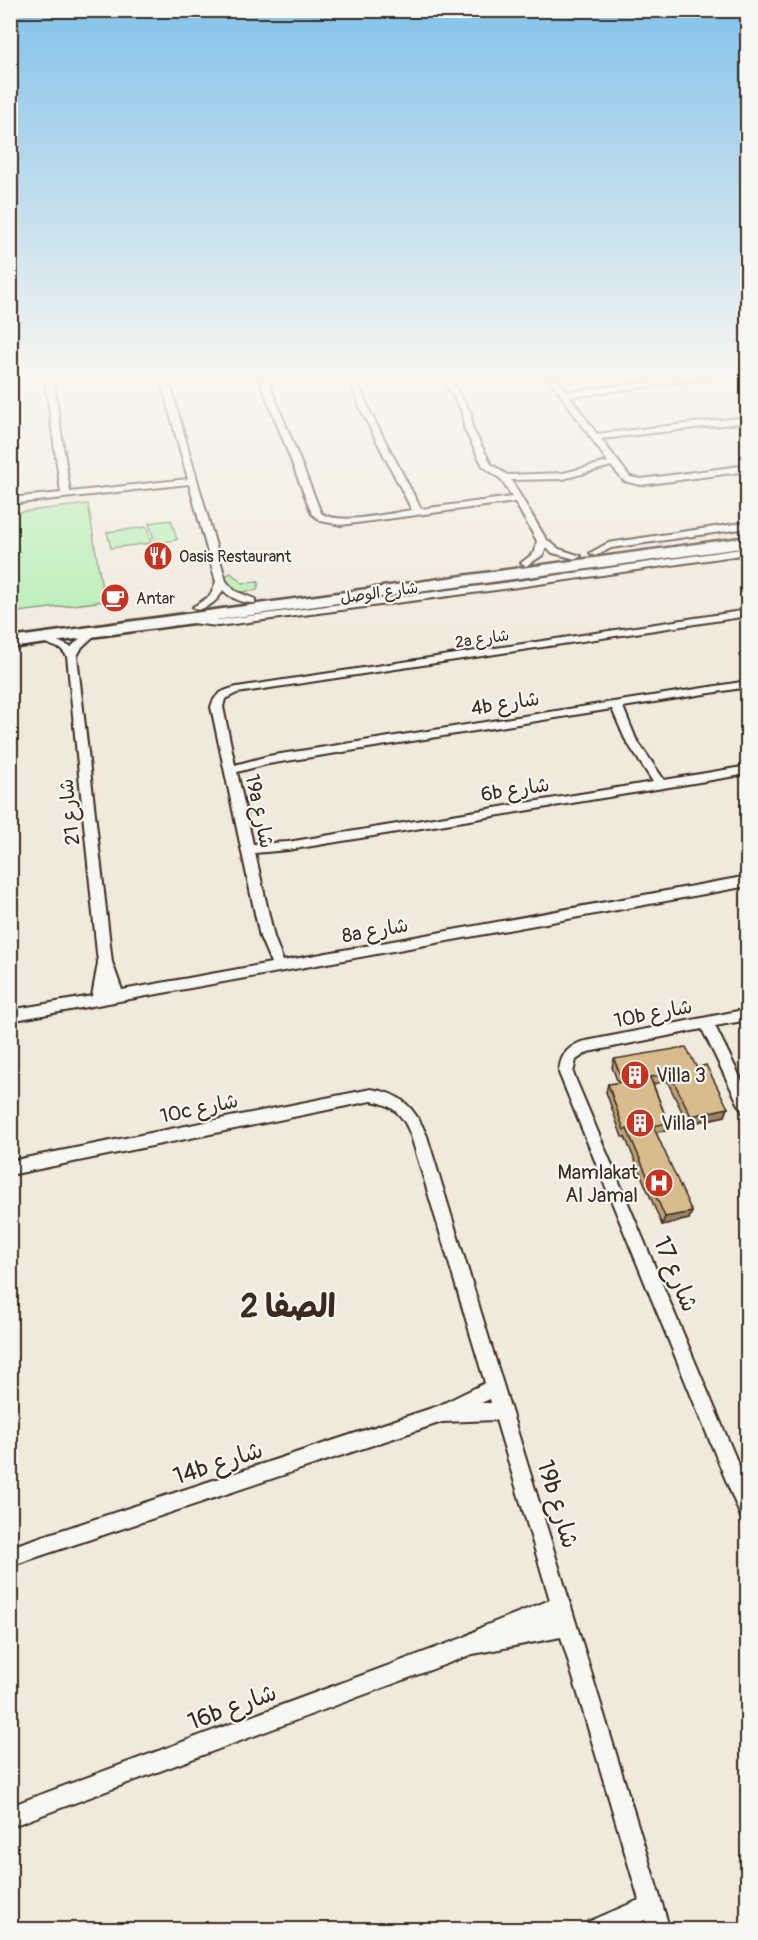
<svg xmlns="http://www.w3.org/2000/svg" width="758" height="1940" font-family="Pangolin,'Playpen Sans Arabic',sans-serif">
  <rect width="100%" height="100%" fill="#f0eade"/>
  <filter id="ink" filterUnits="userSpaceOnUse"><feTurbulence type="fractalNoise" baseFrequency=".0167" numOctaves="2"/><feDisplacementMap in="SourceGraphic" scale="12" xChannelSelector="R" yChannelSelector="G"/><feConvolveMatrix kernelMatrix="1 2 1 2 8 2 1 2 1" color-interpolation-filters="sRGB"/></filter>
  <g filter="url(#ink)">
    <path fill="#b4eeb2" stroke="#788c68" stroke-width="1.5" d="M88,504l16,97 -93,12v-100z
      M171,520l6,20 -22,3 -6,-20z
      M147,527l4,16 -40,5 -4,-16z
      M231,573l11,10 17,-1 -2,8 -14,2 -12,-2 -9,-13z"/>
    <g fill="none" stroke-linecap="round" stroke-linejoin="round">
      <g stroke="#3b2a1e" stroke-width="4">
        <path id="minor" d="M45,378h8l17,114 118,-13 -28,-101h8l58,203 9,10 20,8v4c-11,1 -25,-5 -32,-13 -5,11 -13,16 -25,20l-5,-3 17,-11 6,-14 -27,-98 -179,20v-6l51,-5z
          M259,378h8l54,135c19,13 68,0 91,-3l-49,-96 -15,-36h8l15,36 50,95 91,-12 -10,-17 -19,-14 -19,-38 -1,-15 -21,-35h8l21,35 1,15 19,36 16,11 56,-2 45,-11 -59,-84h8l10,14 117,-14h27l-141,19 27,37 151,-17v5l-147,17 29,38 11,2 107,-14v6l-107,14 -17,-4 -13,-15 -48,13 -52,1 35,59 13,10 22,7 -5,3 -23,-6 -7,-5 -3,7 -17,11 -5,-3 14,-11 2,-11 -22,-39 -174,23 -20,-4 -9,-7z
          M748,522v6l-137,20 -16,8 -5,-3 18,-10z
          M748,548v6l-230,33 -300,39 -35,-4 -5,-3 5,-3 35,4 300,-39z
          M748,610v6l-511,77 -12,6 -2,8 12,58 33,-9 480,-75v6l-125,20 13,32 28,41 84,-14v8l-460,76 -33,3 19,84 9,24 465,-85v10l-738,135v-11l82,-14 6,-33 -31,-307 -6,-7 -21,-8v-4h8l23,10 18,-17h8l1,2 -16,15 -5,9 35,306 10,28 149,-27 -11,-26 -49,-230c4,-14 13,-17 26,-20zM612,709l13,30 28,43 -365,60 -35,2 -16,-72 31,-8z
          M748,1009v11l-33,6 33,67v22l-5,-2 -41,-84 -114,23 -12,8 -3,13 175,414v32l-7,-2 -182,-444c1,-16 7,-25 22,-31z
          M371,1089c30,4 44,19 56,47l243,794h-22l-3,-10 -22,10h-38l3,-8 51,-22 -78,-263 -88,17 -463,173v-21l455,-169 17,-10 68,-27 -54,-180 -54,2 -432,144v-19l428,-141 47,-23 -74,-247c-7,-20 -18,-32 -40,-35l-361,74v-14zM490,1399l1,4h-10z"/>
      </g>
      <g stroke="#3b2a1e" stroke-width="5">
        <path id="primary" d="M748,537v10l-738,101v-10z"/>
      </g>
      <use href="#minor" fill="#f6f6f2" fill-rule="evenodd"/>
      <use href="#primary" fill="#f6f6f2" fill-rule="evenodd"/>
    </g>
    <path fill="#baa279" stroke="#3b2a1e" stroke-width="1.5" d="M614,1059l83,9 31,40 -3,8 -37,8 -21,-43 -14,3 15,39 -2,8 -10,1 33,87 -27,6 -37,-88h-3l-16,-45 2,-8 10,-1 -6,-16z"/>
    <path fill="#978463" stroke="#3b2a1e" stroke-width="1.5" d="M728,1108l-3,8 -37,8 3,-8z
      M692,1212l-3,7 -27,6 3,-8z"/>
    <path fill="#d8bc8d" stroke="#3b2a1e" stroke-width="1.5" d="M686,1047l11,21 9,-3 22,43 -37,8 -21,-42 -20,3 18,46 -15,3 39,86 -27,5 -38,-88 -3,1 -16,-46 15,-2 -9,-23z"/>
  </g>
  <linearGradient id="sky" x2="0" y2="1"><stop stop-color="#84c2eb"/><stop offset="0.58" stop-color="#f8f6f0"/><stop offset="1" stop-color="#f8f6f0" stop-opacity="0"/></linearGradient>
  <rect width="758" height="650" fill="url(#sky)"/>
  <defs>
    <g id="restaurant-disc" transform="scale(1.5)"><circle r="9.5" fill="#c8321e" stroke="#f6f6f2"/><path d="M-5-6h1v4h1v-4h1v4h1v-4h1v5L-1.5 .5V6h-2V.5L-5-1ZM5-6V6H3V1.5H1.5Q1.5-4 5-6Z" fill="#fff"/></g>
    <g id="cafe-disc" transform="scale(1.5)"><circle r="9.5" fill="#c8321e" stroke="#f6f6f2"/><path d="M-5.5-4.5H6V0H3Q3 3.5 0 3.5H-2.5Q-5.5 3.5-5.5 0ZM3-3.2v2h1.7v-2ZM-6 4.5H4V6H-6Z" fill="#fff"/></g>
    <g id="building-disc" transform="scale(1.5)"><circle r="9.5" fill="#c8321e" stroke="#f6f6f2"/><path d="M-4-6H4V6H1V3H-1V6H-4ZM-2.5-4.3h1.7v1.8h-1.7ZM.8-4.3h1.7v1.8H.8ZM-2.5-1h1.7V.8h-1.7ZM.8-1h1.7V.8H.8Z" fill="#fff"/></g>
    <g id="hospital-disc" transform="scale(1.5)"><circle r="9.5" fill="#c8321e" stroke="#f6f6f2"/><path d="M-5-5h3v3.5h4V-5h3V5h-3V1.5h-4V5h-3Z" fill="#fff"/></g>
  </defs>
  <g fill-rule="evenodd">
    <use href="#restaurant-disc" x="158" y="556"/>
    <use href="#cafe-disc" x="115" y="598"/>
    <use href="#building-disc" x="635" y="1075"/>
    <use href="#building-disc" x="640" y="1123"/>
    <use href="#hospital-disc" x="659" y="1183"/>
  </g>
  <g text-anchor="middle" stroke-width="4.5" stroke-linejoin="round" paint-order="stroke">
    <g font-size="16" fill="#3b2a1e" stroke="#f6f6f2" text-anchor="start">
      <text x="179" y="562">Oasis Restaurant</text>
      <text x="136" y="604">Antar</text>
    </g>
    <g font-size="16" fill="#3b2a1e" stroke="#f6f6f2">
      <text transform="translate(379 592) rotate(-8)" y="6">شارع الوصل</text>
      <text transform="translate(482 638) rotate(-8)" y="6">2a شارع</text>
    </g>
    <g font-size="20" fill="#3b2a1e" stroke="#f6f6f2">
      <text transform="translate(505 703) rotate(-9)" y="7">4b شارع</text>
      <text transform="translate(515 789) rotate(-9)" y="7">6b شارع</text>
      <text transform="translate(260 811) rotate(78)" y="7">19a شارع</text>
      <text transform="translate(69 812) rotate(-96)" y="7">شارع 21</text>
      <text transform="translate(375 930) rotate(-10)" y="7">8a شارع</text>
      <text transform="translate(653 1013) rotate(-11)" y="7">10b شارع</text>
      <text transform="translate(199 1108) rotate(-12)" y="7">10c شارع</text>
    </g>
    <g font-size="20" fill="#3b2a1e" stroke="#f6f6f2" text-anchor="start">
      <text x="656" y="1082">Villa 3</text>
      <text x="661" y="1130">Villa 1</text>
      <text x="638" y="1179" text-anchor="end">Mamlakat<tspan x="638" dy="23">Al Jamal</tspan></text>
    </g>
    <g font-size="24" fill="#3b2a1e" stroke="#f6f6f2">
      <text transform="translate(676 1274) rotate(67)" y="8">شارع 17</text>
      <text transform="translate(218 1463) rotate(-18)" y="8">14b شارع</text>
      <text transform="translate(558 1504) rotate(73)" y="8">19b شارع</text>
      <text transform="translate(232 1707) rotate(-20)" y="8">16b شارع</text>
    </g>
    <g font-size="32" font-weight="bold" fill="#3b2a1e" stroke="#f6f6f2">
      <text x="288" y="1317">الصفا 2</text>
    </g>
  </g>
  <rect width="758" height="1940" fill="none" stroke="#f6f6f2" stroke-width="36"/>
  <rect x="18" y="18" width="722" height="1904" fill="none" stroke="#3b2a1e" stroke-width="2" filter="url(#ink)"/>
</svg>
